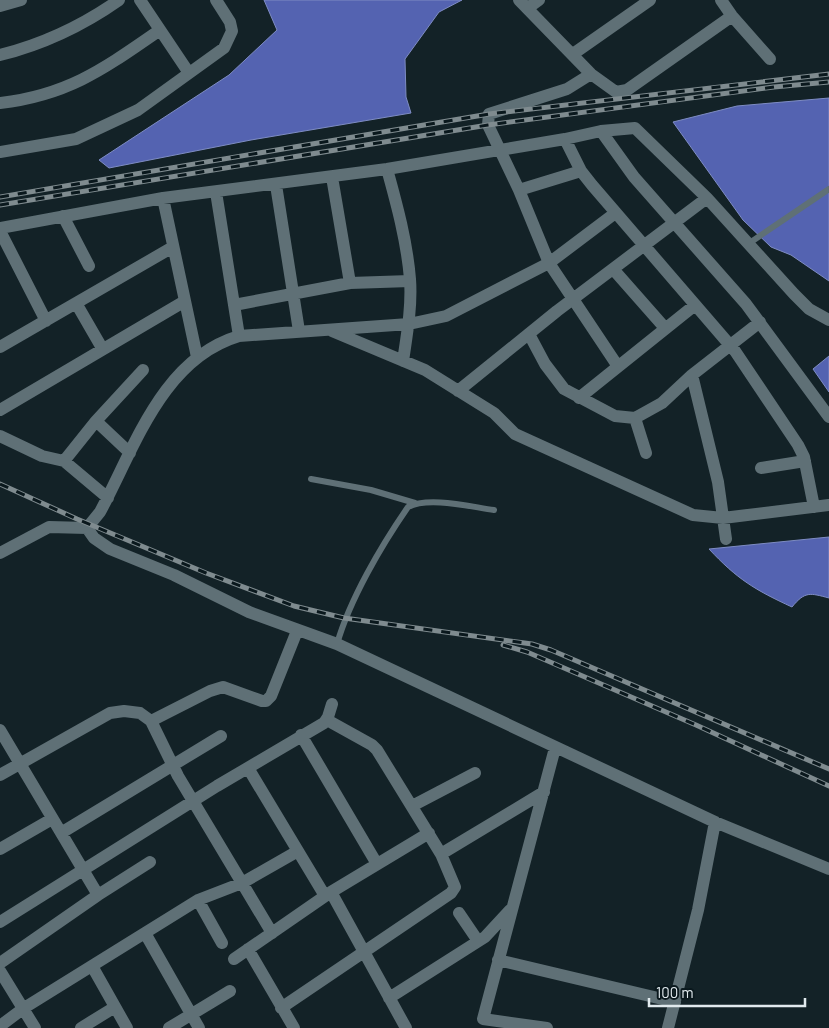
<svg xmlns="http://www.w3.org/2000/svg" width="829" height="1028" font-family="Barlow,sans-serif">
  <rect width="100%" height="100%" fill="#132227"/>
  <path fill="#5463b1" stroke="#7e8cc3" d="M264,0h198l-23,12 -34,47 1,38 5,16 -160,27 -142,28 -10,-8 130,-85 48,-45z
    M829,98v183l-38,-26 -20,-8 -28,-27 -70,-98 64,-16z
    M829,356v36l-16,-23z
    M829,537v61c-19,-5 -24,-7 -37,9 -37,-17 -55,-28 -83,-58z"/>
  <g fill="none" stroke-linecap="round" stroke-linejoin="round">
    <path stroke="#5f7076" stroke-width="6" d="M748,244l81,-55
      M311,479l60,11 44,13
      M337,644c13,-45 44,-98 71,-137 21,-11 63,0 86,3"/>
    <path stroke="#5f7076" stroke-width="12" d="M140,0l49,73
      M519,0l72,74 25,18 11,-2 105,-74
      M721,0l11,16 38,43
      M0,6l21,-6
      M528,8l11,-8
      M573,54l77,-54
      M0,55c44,-11 82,-29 119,-55
      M591,74l-24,15 -78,25 -1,11 31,65 30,73 68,102
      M0,103c69,-8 105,-35 160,-73
      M601,131l33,46 112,127 83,113
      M565,139l16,32 11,14 143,166 63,94 6,12 10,50
      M0,152l76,-13 62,-29 86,-62 8,-17 -2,-9 -14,-22
      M387,169c10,36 20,73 23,110 2,27 -3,55 -7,82
      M332,177l18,106
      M276,185l23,146
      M519,190l62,-19
      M216,192l23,144
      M163,198l34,159
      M63,216l26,50
      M0,228l163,-30 224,-29 178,-30 36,-8 34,-3 72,70 87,96 15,15 20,11
      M0,231l46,90
      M613,269l52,59
      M76,303l26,45
      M234,305l116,-22 60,-2
      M332,331l93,39 69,43 21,21 178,81 30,3 106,-13
      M529,334l16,30 19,25 51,27 20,2 27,-15 30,-28 68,-53
      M0,347l173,-100
      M692,375l26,107 8,57
      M458,391l99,-80 150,-113
      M579,398l116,-93
      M0,410l185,-109
      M635,418l11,35
      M96,421l34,32
      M0,436l42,20 22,5 44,37
      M64,461l32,-40 47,-51
      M761,468l44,-7
      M87,528l7,10 16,11 64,26 75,37 88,32 378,178 114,47
      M0,553l49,-26 38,1 13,-16c35,-65 62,-153 139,-176l170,-12 37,-8 103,-53 65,-49
      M151,721l59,-30 13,-4 39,14h4l5,-5 26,-65
      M0,730l98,165
      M301,735l76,129
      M248,768l77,128
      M0,775l110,-62 14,-2 16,2 11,8 27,55 94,157
      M412,806l63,-33
      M61,833l160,-97
      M0,849l52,-30
      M441,854l103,-62
      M331,892l75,136
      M198,900l24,43
      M459,913l19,28
      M0,922l217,-136 107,-63 4,-6 4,-13
      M145,933l54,95
      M248,949l46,79
      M234,959l97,-67 98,-59
      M498,960l177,42
      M0,963l98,-68 52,-33
      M92,966l35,62
      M0,971l35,57
      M389,998l96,-61 25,-27
      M281,1008l170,-115 4,-6 -14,-33 -64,-104 -5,-5 -45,-25
      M0,1026l24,-18 174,-108 44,-17 56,-32
      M81,1028l34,-21
      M169,1028l61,-37
      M547,1028l-64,-9 72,-271
      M668,1028l30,-118 17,-88"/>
    <g stroke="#7f8b8f" stroke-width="5">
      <path id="rail" d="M0,197l489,-83 340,-40
        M0,205l488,-80 286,-38 55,-5
        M0,484l77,35 129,54 88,33 50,12 188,26 19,6 278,119
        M503,645l24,7 169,73 133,61"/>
    </g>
    <use href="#rail" stroke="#0a181d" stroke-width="3" stroke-dasharray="9" stroke-linecap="butt"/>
  </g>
  <path d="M649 998v8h156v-8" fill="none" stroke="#e1eaee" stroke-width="2.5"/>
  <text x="656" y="998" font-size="15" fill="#e1eaee" stroke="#0a181d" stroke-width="4" paint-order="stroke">100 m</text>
</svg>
